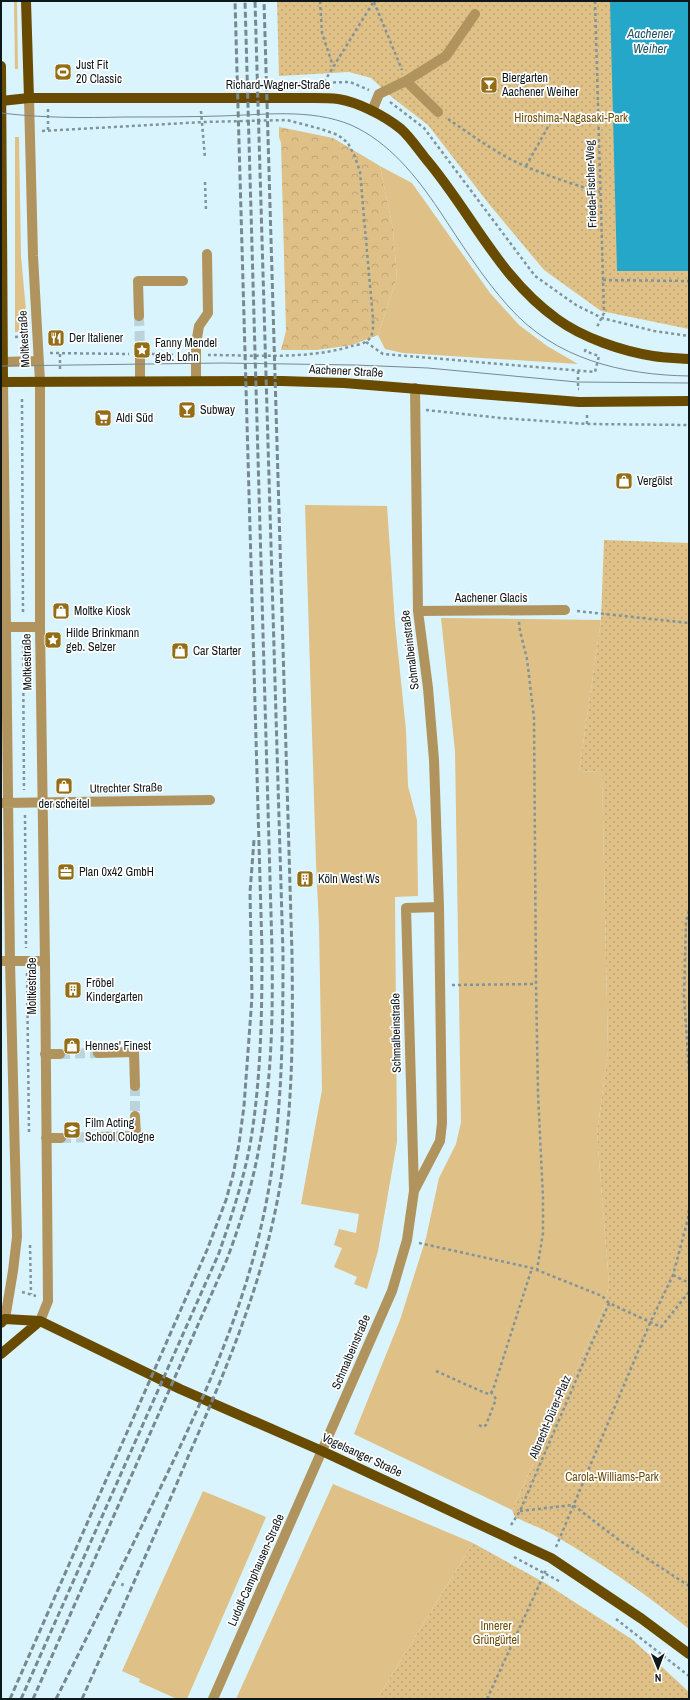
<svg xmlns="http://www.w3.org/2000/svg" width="690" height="1700" font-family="'Archivo Narrow',sans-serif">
  <defs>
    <pattern id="forest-crowns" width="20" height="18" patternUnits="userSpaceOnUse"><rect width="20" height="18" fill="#dfc086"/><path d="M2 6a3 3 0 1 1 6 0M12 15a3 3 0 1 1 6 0" fill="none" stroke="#bea473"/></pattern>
    <pattern id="park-dots" width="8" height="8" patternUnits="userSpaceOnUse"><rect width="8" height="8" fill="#dfc086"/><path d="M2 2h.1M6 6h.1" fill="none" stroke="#bea473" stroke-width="1.8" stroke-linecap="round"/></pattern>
  </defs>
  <rect width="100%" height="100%" fill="#daf4fd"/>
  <path fill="#dfc086" d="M14,1h3l1,68h-3z
    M15,137h4l2,119 7,76h-13z
    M380,166l32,17 78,110 29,32 28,21 31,18 -175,-11 -18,-4 -7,-14 19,-57 -4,-49z
    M305,505l82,1 8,117 11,107 2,56 9,34 1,76 -23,1 2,245 -19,109 -11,38 -13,-5 3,-7 -23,-10 8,-19 -8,-3 5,-16 17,4 3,-19 -58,-10 21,-114 -3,-164 -3,-63z
    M441,618l160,2 -22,152 23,-1 6,280 -11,83 12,150 -5,24 -92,202 -158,-76 46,-114 26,-82 13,-60 17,-34 5,-22 -6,-371z
    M333,1484l140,59 -96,156h-141z
    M203,1491l63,26 -79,182h-10l-38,-17 1,-3 -18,-8z"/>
  <path fill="url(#forest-crowns)" d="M279,127l54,11 47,28 13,63 4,49 -19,57 -26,10 -35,5h-36l5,-19 -5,-188 -2,-6z"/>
  <path fill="url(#park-dots)" d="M277,1h412v328l-88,-18 -57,-41 -55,-66 -61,-79 -35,-27 -22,-20 -22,-6 -70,4z
    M604,540l85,3v1086c-42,-34 -86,-65 -132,-92 -13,-8 -28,-13 -42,-20l-3,-7 92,-202 5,-24 -12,-150 11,-83 -6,-280 -23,1 22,-152z
    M473,1543l72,40 88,57 56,52v7h-312z"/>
  <path fill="#25a7ca" d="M610,1h79v270h-72z"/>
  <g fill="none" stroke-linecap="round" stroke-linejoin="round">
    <path stroke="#bbd3db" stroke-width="10" stroke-dasharray="10 5" stroke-linecap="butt" d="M139,316l1,33
      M60,1054l38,-1
      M135,1086v30
      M61,1138l38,-1"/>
    <path stroke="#81949a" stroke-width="2.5" stroke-dasharray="3 3" stroke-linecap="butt" d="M320,1l2,32 11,33
      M595,1l9,312 -7,14
      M374,2l28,68
      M324,82l50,-81
      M261,84l89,-2 19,8
      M390,102l34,26 111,148 41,29 26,13 52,13 35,5
      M48,109v22
      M201,111l4,47
      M448,119c22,15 44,31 68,43 26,12 55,22 84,30
      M42,131l161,-9 84,-2 34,9 17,6 10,8 7,14 5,15 13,147c0,8 1,17 -6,22 -4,3 -11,4 -15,5 -46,14 -96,9 -144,9
      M526,166l27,-48 45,-2
      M205,182l1,28
      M603,280l86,1
      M15,337l11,-1
      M366,342l17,12 212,18 4,-16 -14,-5 1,-2
      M50,353l79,1
      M152,354l33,1
      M60,369v-15
      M578,371v18h1
      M22,399l1,215
      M426,410l75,8 86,6 102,1
      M587,424v-10
      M577,611l112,12
      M519,622l1,9 7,28 7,59 2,266 2,110 5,103v36l-6,37
      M23,639l1,151
      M25,815l1,133
      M689,911l-3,10 -2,75 5,75
      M27,973l2,159
      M452,985l84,-1
      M419,1243l113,25 70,28 7,7 52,24 28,-35
      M30,1245l1,49
      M673,1275l16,8
      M22,1292l14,4
      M436,1371l49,22 5,1 3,-4 39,-122
      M479,1425l4,2 3,-2 10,-26 -5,-7
      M520,1511l53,-6 46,35 70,46
      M511,1525l9,-14 89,-208
      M556,1547l94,-224 23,-48 15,-56 1,-11
      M514,1557l45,24
      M122,1586l1,-3
      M616,1619l73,57
      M487,1699l59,-129"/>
    <path stroke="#b0935d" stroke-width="10" d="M406,81l32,31
      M29,98l4,158 7,126v245l5,334 3,340 -8,20
      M372,111l7,-17 27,-13 40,-25 29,-42
      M139,316l-1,-35h45
      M140,349v32
      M1,362l37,-1
      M196,381v-37l3,-18 9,-13 -1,-59
      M3,382l7,579 7,276 -4,34 -8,48
      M418,611l147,-1
      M1,627h39
      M2,803l208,-3
      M1,961h44
      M98,1053l36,-1 1,34
      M45,1054h15
      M99,1137l37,-1 -1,-20
      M46,1138h15
      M414,1191l26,-50 2,-18 -3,-216 -5,-147 -6,-72 -10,-77 -3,-223
      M213,1699l179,-408 15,-51 7,-49 -8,-283 33,-1"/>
    <path stroke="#694b00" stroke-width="10" d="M26,1l3,97
      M1,66l2,316
      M1,101l28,-3h285c8,0 16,0 24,1 20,3 47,17 63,30 9,8 17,20 25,30 45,53 73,119 131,160 26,19 65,32 96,37 12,2 24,2 36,3
      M1,382l281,-1 62,2 235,19 110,-1
      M1,1323l4,-4 35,2 140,68 142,62 229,107 91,61 47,35
      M1,1354l39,-33"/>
    <path stroke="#77898f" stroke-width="1" d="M1,113c41,5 82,5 123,4 32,0 64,0 96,-1 43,-1 90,-8 131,9 38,17 65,51 88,85 22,33 43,67 70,97 46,52 113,68 180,69
      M1,366l221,-3 133,2 73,3 149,14 112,1"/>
    <path stroke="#77898f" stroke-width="3" stroke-dasharray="6 3" stroke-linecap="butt" d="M10,1699l197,-449 19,-50 7,-25 6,-31 5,-38 8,-109 -2,-105 4,-52
      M21,1699l198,-446c12,-35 24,-71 31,-108 11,-64 12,-130 12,-195l-27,-949
      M33,1699l194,-440c14,-37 25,-73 32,-111 13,-66 14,-133 13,-199l-27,-948
      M56,1699c32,-64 64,-128 95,-192 44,-90 88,-182 110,-280 21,-90 22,-181 22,-273l-28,-953
      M82,1699c36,-81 72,-161 106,-242 38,-87 76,-177 92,-271 13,-77 13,-154 12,-232l-28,-953"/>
  </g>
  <defs>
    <g id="stadium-square" transform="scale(0.9)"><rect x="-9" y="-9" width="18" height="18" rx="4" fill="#946e17" stroke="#fff"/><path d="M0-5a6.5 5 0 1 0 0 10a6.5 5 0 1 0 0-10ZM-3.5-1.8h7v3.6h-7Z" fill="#fff"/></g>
    <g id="bar-square" transform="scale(0.9)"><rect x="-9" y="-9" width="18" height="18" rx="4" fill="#946e17" stroke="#fff"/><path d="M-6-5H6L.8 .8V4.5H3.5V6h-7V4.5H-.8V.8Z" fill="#fff"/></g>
    <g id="restaurant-square" transform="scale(0.9)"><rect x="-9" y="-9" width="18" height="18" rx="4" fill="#946e17" stroke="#fff"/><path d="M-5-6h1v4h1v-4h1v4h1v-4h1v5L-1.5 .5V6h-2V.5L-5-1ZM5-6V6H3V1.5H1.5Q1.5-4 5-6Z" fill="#fff"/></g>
    <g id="sight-square" transform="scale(0.9)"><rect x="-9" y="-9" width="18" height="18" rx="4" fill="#946e17" stroke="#fff"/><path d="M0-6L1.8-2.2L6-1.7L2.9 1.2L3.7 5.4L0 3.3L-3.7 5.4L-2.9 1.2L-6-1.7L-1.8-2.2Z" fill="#fff"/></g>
    <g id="supermarket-square" transform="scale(0.9)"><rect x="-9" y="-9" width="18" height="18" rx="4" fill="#946e17" stroke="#fff"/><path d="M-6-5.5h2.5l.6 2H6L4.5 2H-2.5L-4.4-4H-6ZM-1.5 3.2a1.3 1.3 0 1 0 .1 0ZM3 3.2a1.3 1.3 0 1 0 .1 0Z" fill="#fff"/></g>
    <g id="shop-square" transform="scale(0.9)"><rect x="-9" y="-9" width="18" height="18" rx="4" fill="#946e17" stroke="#fff"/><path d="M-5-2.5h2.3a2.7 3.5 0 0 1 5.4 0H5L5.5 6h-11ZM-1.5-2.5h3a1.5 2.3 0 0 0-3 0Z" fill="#fff"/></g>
    <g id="office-square" transform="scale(0.9)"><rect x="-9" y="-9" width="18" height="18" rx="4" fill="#946e17" stroke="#fff"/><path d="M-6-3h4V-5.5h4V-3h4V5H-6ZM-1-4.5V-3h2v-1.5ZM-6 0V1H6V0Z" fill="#fff"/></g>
    <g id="building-square" transform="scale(0.9)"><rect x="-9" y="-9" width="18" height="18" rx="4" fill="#946e17" stroke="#fff"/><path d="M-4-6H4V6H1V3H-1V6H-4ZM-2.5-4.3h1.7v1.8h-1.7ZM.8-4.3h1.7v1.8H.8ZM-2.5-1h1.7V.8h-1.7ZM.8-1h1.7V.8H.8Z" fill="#fff"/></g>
    <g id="university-square" transform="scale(0.9)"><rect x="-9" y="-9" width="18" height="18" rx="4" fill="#946e17" stroke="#fff"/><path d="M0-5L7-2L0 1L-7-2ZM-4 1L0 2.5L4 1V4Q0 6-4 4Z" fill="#fff"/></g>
  </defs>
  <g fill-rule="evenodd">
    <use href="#stadium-square" x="63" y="72"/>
    <use href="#bar-square" x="489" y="85"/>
    <use href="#restaurant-square" x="56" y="338"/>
    <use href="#sight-square" x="142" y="350"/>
    <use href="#bar-square" x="187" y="410"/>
    <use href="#supermarket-square" x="103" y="418"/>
    <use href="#shop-square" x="624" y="481"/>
    <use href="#shop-square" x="61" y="611"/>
    <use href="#sight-square" x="53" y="640"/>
    <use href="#shop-square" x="180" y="651"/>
    <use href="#shop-square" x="64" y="786"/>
    <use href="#office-square" x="66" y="872"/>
    <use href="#building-square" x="305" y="879"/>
    <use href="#building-square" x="73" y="990"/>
    <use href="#shop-square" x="72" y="1046"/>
    <use href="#university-square" x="72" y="1130"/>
  </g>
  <g text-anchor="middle" stroke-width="3.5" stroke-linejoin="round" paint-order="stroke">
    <g font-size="12" fill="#0e171a" stroke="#fff" text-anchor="start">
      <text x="76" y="69">Just Fit<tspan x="76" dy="14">20 Classic</tspan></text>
      <text x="502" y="82">Biergarten<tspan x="502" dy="14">Aachener Weiher</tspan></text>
      <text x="69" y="342">Der Italiener</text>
      <text x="155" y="347">Fanny Mendel<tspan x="155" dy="14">geb. Lohn</tspan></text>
      <text x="200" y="414">Subway</text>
      <text x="116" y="422">Aldi Süd</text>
      <text x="637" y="485">Vergölst</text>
      <text x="74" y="615">Moltke Kiosk</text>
      <text x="66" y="637">Hilde Brinkmann<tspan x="66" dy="14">geb. Selzer</tspan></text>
      <text x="193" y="655">Car Starter</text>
      <text x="64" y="808" text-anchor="middle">der scheitel</text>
      <text x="79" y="876">Plan 0x42 GmbH</text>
      <text x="318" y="883">Köln West Ws</text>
      <text x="86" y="987">Fröbel<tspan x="86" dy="14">Kindergarten</tspan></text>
      <text x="85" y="1050">Hennes' Finest</text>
      <text x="85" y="1127">Film Acting<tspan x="85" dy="14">School Cologne</tspan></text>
    </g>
    <g font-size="12" fill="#0e171a" stroke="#fff">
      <text x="278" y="89">Richard-Wagner-Straße</text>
      <text transform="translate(591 184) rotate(-92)" y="4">Frieda-Fischer-Weg</text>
      <text transform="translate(24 339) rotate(-93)" y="4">Moltkestraße</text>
      <text transform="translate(346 371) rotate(3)" y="4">Aachener Straße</text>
      <text x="491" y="602">Aachener Glacis</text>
      <text transform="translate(410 650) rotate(-97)" y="4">Schmalbeinstraße</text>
      <text transform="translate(27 662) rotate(-91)" y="4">Moltkestraße</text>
      <text transform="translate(126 788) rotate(-1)" y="4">Utrechter Straße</text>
      <text transform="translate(32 986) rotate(-90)" y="4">Moltkestraße</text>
      <text transform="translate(396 1033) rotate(-91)" y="4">Schmalbeinstraße</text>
      <text transform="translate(351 1352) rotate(-67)" y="4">Schmalbeinstraße</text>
      <text transform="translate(550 1417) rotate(-67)" y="4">Albrecht-Dürer-Platz</text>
      <text transform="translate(362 1455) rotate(25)" y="4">Vogelsanger Straße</text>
      <text transform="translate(256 1570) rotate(-66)" y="4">Ludolf-Camphausen-Straße</text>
    </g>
    <g font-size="12" fill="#6c4e08" stroke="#fff">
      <text x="571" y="122">Hiroshima-Nagasaki-Park</text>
      <text x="612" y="1481">Carola-Williams-Park</text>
      <text x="496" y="1630">Innerer<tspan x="496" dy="14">Grüngürtel</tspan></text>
    </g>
    <g font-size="13" font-style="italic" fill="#255666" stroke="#fff">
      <text x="650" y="38">Aachener<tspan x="650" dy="15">Weiher</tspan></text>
    </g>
  </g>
  <rect width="690" height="1700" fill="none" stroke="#0e171a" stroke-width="4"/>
  <g transform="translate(658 1668) rotate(179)" stroke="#ffffff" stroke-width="3" paint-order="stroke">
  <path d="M0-3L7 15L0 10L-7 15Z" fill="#0e171a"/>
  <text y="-6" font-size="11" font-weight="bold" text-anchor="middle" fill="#0e171a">N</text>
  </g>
</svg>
